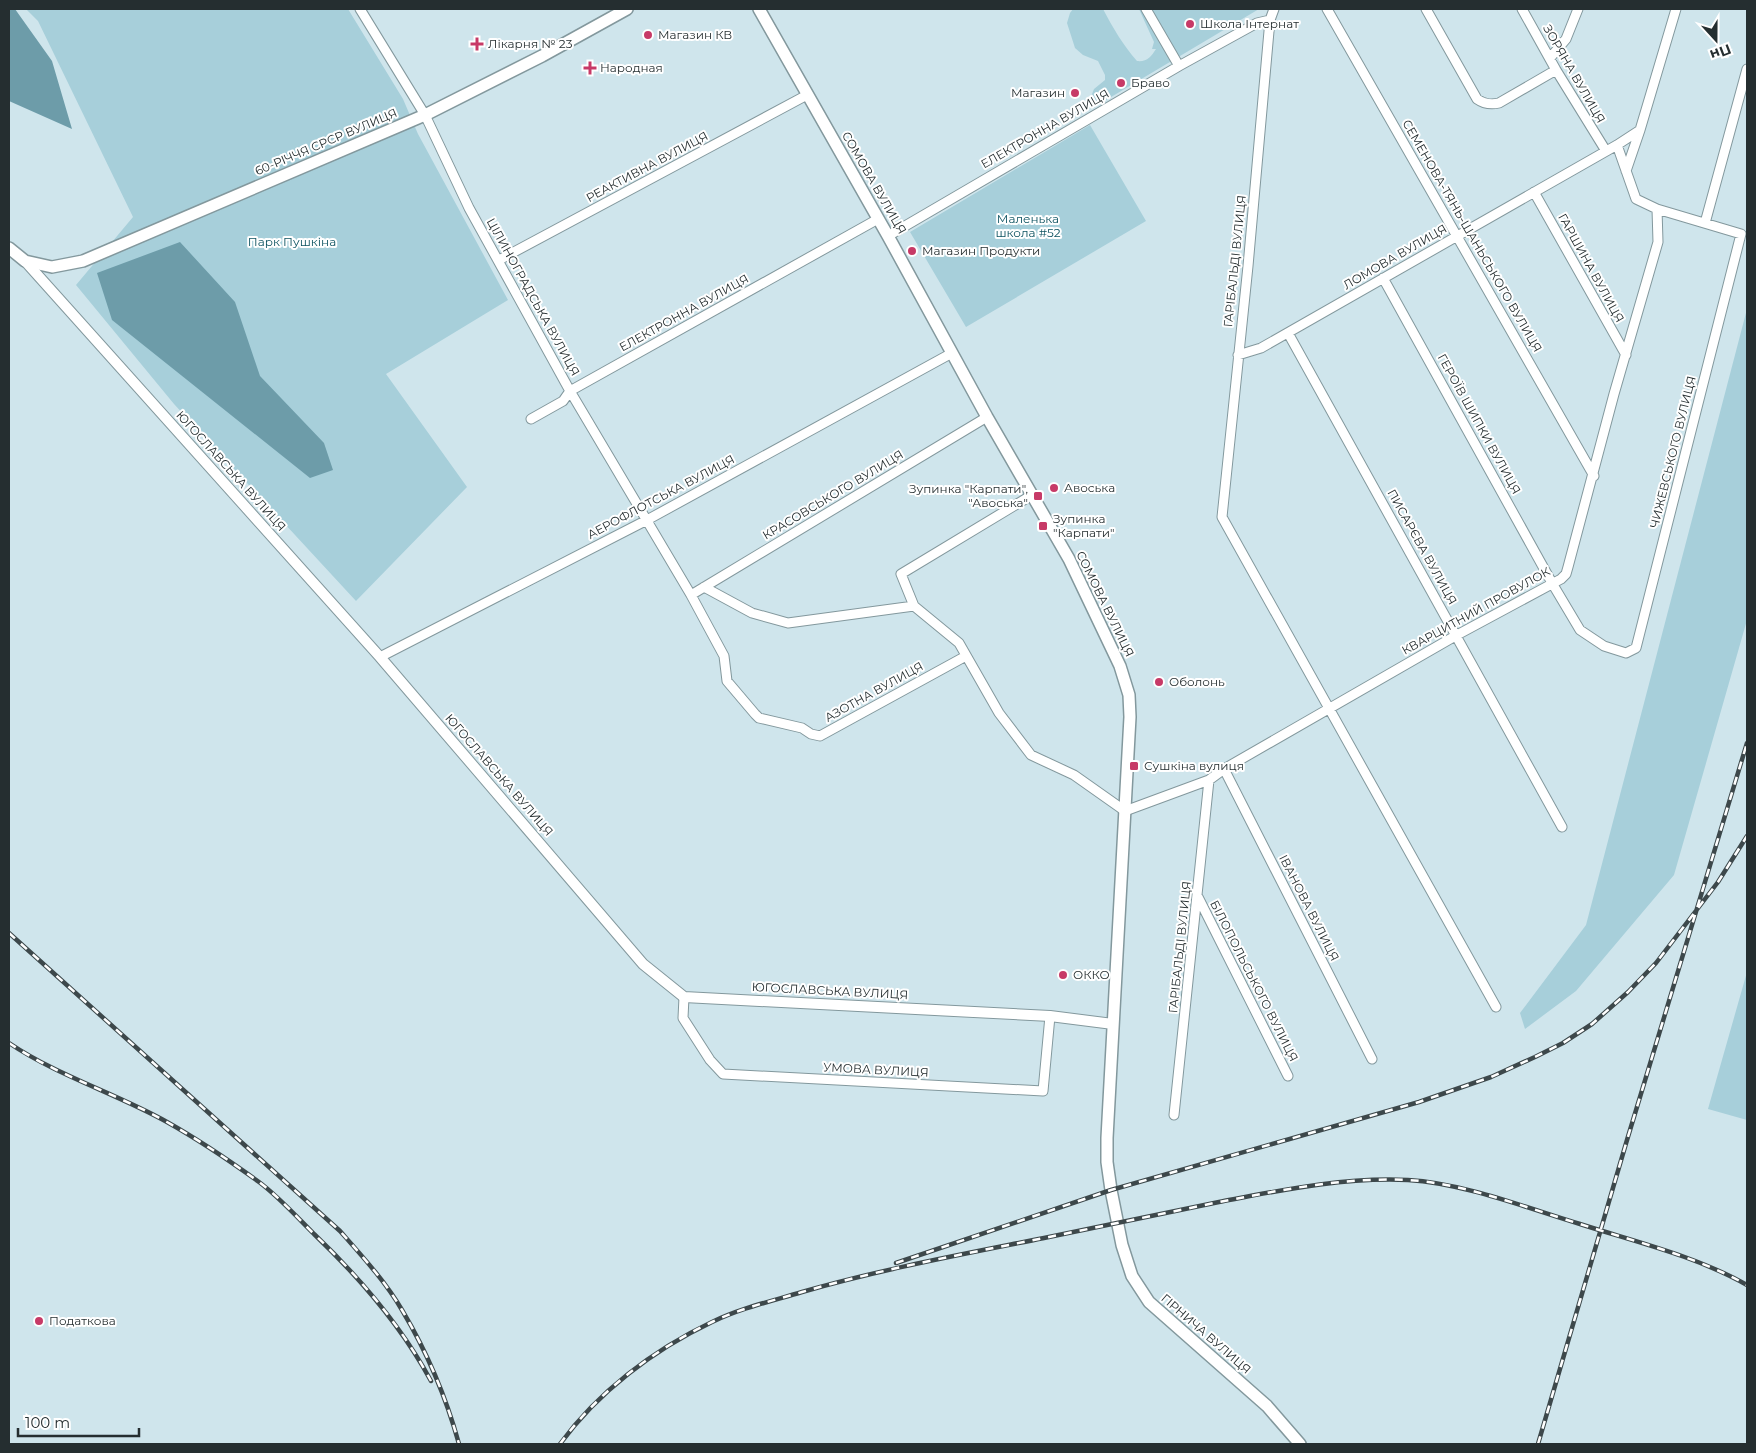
<svg xmlns="http://www.w3.org/2000/svg" width="1756" height="1453" font-family="Montserrat,sans-serif">
  <rect width="100%" height="100%" fill="#cfe5ec"/>
  <path fill="#a7cfda" d="M26,9h322l55,90 15,35 90,166 -122,74 81,113 -111,114 -182,-197 -98,-119 57,-68 -95,-196z
    M1073,9h30c10,19 20,36 34,52 10,1 14,-4 19,-12h-4l2,-7 -15,-33h120l-158,94 -5,-2 -4,-7 2,-5 11,-9v-5l-7,-14 -15,-6 -8,-7 -8,-25 3,-10z
    M1090,125l56,96 -180,106 -56,-95z
    M1747,309v311l-73,255 -98,116 -51,38 -5,-16 66,-88z
    M1747,972v148l-39,-11z"/>
  <path fill="#6d9ca9" d="M9,9h6l37,52 20,68 -63,-28z
    M180,242l55,60 25,74 64,67 9,27 -23,8 -198,-158 -15,-47z"/>
  <g fill="none" stroke-linecap="round" stroke-linejoin="round">
    <g stroke="#83989d" stroke-width="11">
      <path id="minor" d="M360,9l65,106 44,93 101,183 121,204 33,61 3,25 28,33 4,4 43,10 9,6 9,2 146,-80
        M1146,9l33,57
        M1274,9l-4,11 -22,246 -26,251 274,490
        M1327,9l267,467
        M1426,9l51,90c7,5 13,6 22,4l57,-33
        M1522,9l34,61 50,81
        M1550,58l16,-19 12,-30
        M1626,171l14,-41 36,-121
        M1534,192l92,163
        M1705,223l42,-154
        M888,236l291,-170 78,-43 13,-3
        M499,260l308,-165
        M1383,278l169,305 28,47 24,16 22,7 10,-5 105,-414 -84,-25
        M1288,333l274,494
        M1238,355l23,-7 356,-203 23,-15
        M531,419l32,-18 7,-10 308,-172
        M1032,495l-131,79 13,32 45,37 40,70 32,42 43,20 51,36 84,-31 15,-11 233,-134 104,-56 5,-5 2,-7 46,-173 44,-152 -1,-33 -21,-10 -19,-54
        M704,587l48,26 36,10 126,-17
        M691,595l296,-178
        M380,657l267,-137 305,-167
        M1224,769l148,290
        M1198,897l90,179
        M684,997l-1,21 27,42 13,14 320,17 7,-75
        M1174,1115l35,-335"/>
    </g>
    <g stroke="#83989d" stroke-width="12">
      <path id="tertiary" d="M25,261l355,396 263,307 41,33 366,19 63,8"/>
    </g>
    <g stroke="#83989d" stroke-width="14">
      <path id="secondary" d="M759,9l129,227 99,181 82,142 51,107 9,29 1,22 -23,421v24l4,28 11,55 10,31 17,26 118,104 33,38
        M9,248l16,13 27,6 31,-6 342,-146 117,-59 85,-47"/>
    </g>
    <use href="#minor" stroke="#fff" stroke-width="9"/>
    <use href="#tertiary" stroke="#fff" stroke-width="10"/>
    <use href="#secondary" stroke="#fff" stroke-width="11"/>
    <g stroke="#3d484b" stroke-width="4.5">
      <path id="rail" d="M9,933l331,298c22,25 45,50 62,79 25,42 44,87 57,134
        M9,1043c49,33 106,50 158,79 32,18 63,39 92,60 20,15 37,34 55,52 46,44 87,91 117,147
        M896,1263l215,-73 308,-88 72,-25 44,-20 28,-14 29,-19 36,-32 28,-29 62,-81 29,-46
        M560,1444c38,-52 93,-94 152,-122 29,-14 60,-21 90,-30 80,-23 162,-38 242,-54 59,-12 117,-24 175,-36 63,-12 124,-25 189,-22 55,3 119,28 172,44 56,18 116,32 167,61
        M1538,1444l89,-304 120,-397"/>
    </g>
    <use href="#rail" stroke="#fff" stroke-width="2.5" stroke-dasharray="8" stroke-linecap="butt"/>
  </g>
  <g fill="#c73a67" stroke="#fff" stroke-width="2">
    <circle cx="1190" cy="24" r="5"/>
    <circle cx="648" cy="35" r="5"/>
    <path d="M474.5 36.5h5v5h5v5h-5v5h-5v-5h-5v-5h5z"/>
    <path d="M587.5 60.5h5v5h5v5h-5v5h-5v-5h-5v-5h5z"/>
    <circle cx="1121" cy="83" r="5"/>
    <circle cx="1075" cy="93" r="5"/>
    <circle cx="912" cy="251" r="5"/>
    <circle cx="1054" cy="488" r="5"/>
    <rect x="1033" y="491" width="10" height="10" rx="2.5"/>
    <rect x="1038" y="521" width="10" height="10" rx="2.5"/>
    <circle cx="1159" cy="682" r="5"/>
    <rect x="1129" y="761" width="10" height="10" rx="2.5"/>
    <circle cx="1063" cy="975" r="5"/>
    <circle cx="39" cy="1321" r="5"/>
  </g>
  <g text-anchor="middle" stroke-width="4" stroke-linejoin="round" paint-order="stroke">
    <g font-size="12" fill="#252e30" stroke="#fff" text-anchor="start">
      <text x="1200" y="28">Школа Інтернат</text>
      <text x="658" y="39">Магазин КВ</text>
      <text x="488" y="48">Лікарня № 23</text>
      <text x="600" y="72">Народная</text>
      <text x="1131" y="87">Браво</text>
      <text x="1065" y="97" text-anchor="end">Магазин</text>
      <text x="922" y="255">Магазин Продукти</text>
      <text x="1064" y="492">Авоська</text>
      <text x="1028" y="493" text-anchor="end">Зупинка "Карпати",<tspan x="1028" dy="14">"Авоська"</tspan></text>
      <text x="1053" y="523">Зупинка<tspan x="1053" dy="14">"Карпати"</tspan></text>
      <text x="1169" y="686">Оболонь</text>
      <text x="1144" y="770">Сушкіна вулиця</text>
      <text x="1073" y="979">ОККО</text>
      <text x="49" y="1325">Податкова</text>
    </g>
    <g font-size="12" fill="#252e30" stroke="#fff">
      <text transform="translate(1574 74) rotate(60)" y="4">ЗОРЯНА ВУЛИЦЯ</text>
      <text transform="translate(1045 129) rotate(-30)" y="4">ЕЛЕКТРОННА ВУЛИЦЯ</text>
      <text transform="translate(326 142) rotate(-23)" y="4">60-РІЧЧЯ СРСР ВУЛИЦЯ</text>
      <text transform="translate(647 167) rotate(-28)" y="4">РЕАКТИВНА ВУЛИЦЯ</text>
      <text transform="translate(874 183) rotate(60)" y="4">СОМОВА ВУЛИЦЯ</text>
      <text transform="translate(1472 236) rotate(60)" y="4">СЕМЕНОВА-ТЯНЬ-ШАНЬСЬКОГО ВУЛИЦЯ</text>
      <text transform="translate(1395 257) rotate(-30)" y="4">ЛОМОВА ВУЛИЦЯ</text>
      <text transform="translate(1235 261) rotate(-84)" y="4">ГАРІБАЛЬДІ ВУЛИЦЯ</text>
      <text transform="translate(1591 268) rotate(61)" y="4">ГАРШИНА ВУЛИЦЯ</text>
      <text transform="translate(533 297) rotate(61)" y="4">ЦІЛИНОГРАДСЬКА ВУЛИЦЯ</text>
      <text transform="translate(684 313) rotate(-29)" y="4">ЕЛЕКТРОННА ВУЛИЦЯ</text>
      <text transform="translate(1479 424) rotate(61)" y="4">ГЕРОЇВ ШИПКИ ВУЛИЦЯ</text>
      <text transform="translate(1673 452) rotate(-76)" y="4">ЧИЖЕВСЬКОГО ВУЛИЦЯ</text>
      <text transform="translate(231 471) rotate(48)" y="4">ЮГОСЛАВСЬКА ВУЛИЦЯ</text>
      <text transform="translate(833 495) rotate(-31)" y="4">КРАСОВСЬКОГО ВУЛИЦЯ</text>
      <text transform="translate(661 497) rotate(-28)" y="4">АЕРОФЛОТСЬКА ВУЛИЦЯ</text>
      <text transform="translate(1422 547) rotate(61)" y="4">ПИСАРЄВА ВУЛИЦЯ</text>
      <text transform="translate(1105 604) rotate(64)" y="4">СОМОВА ВУЛИЦЯ</text>
      <text transform="translate(1476 611) rotate(-29)" y="4">КВАРЦИТНИЙ ПРОВУЛОК</text>
      <text transform="translate(874 692) rotate(-29)" y="4">АЗОТНА ВУЛИЦЯ</text>
      <text transform="translate(499 775) rotate(49)" y="4">ЮГОСЛАВСЬКА ВУЛИЦЯ</text>
      <text transform="translate(1309 908) rotate(63)" y="4">ІВАНОВА ВУЛИЦЯ</text>
      <text transform="translate(1180 947) rotate(-84)" y="4">ГАРІБАЛЬДІ ВУЛИЦЯ</text>
      <text transform="translate(1254 981) rotate(63)" y="4">БІЛОПОЛЬСЬКОГО ВУЛИЦЯ</text>
      <text transform="translate(830 991) rotate(3)" y="4">ЮГОСЛАВСЬКА ВУЛИЦЯ</text>
      <text transform="translate(876 1070) rotate(3)" y="4">УМОВА ВУЛИЦЯ</text>
      <text transform="translate(1206 1334) rotate(41)" y="4">ГІРНИЧА ВУЛИЦЯ</text>
    </g>
    <g font-size="12" fill="#0b515f" stroke="#fff">
      <text x="1028" y="223">Маленька<tspan x="1028" dy="14">школа #52</tspan></text>
      <text x="292" y="246">Парк Пушкіна</text>
    </g>
  </g>
  <rect width="1756" height="1453" fill="none" stroke="#252e30" stroke-width="20"/>
  <g transform="translate(1716 40) rotate(159)" stroke="#ffffff" stroke-width="4" paint-order="stroke">
  <path d="M0-4L9 19L0 12L-9 19Z" fill="#252e30"/>
  <text y="-8" font-size="14" font-weight="bold" text-anchor="middle" fill="#252e30">Пн</text>
  </g>
  <path d="M18 1428v8h121v-8" fill="none" stroke="#252e30" stroke-width="2.5"/>
  <text x="25" y="1428" font-size="15" fill="#252e30" stroke="#ffffff" stroke-width="4" paint-order="stroke">100 m</text>
</svg>
